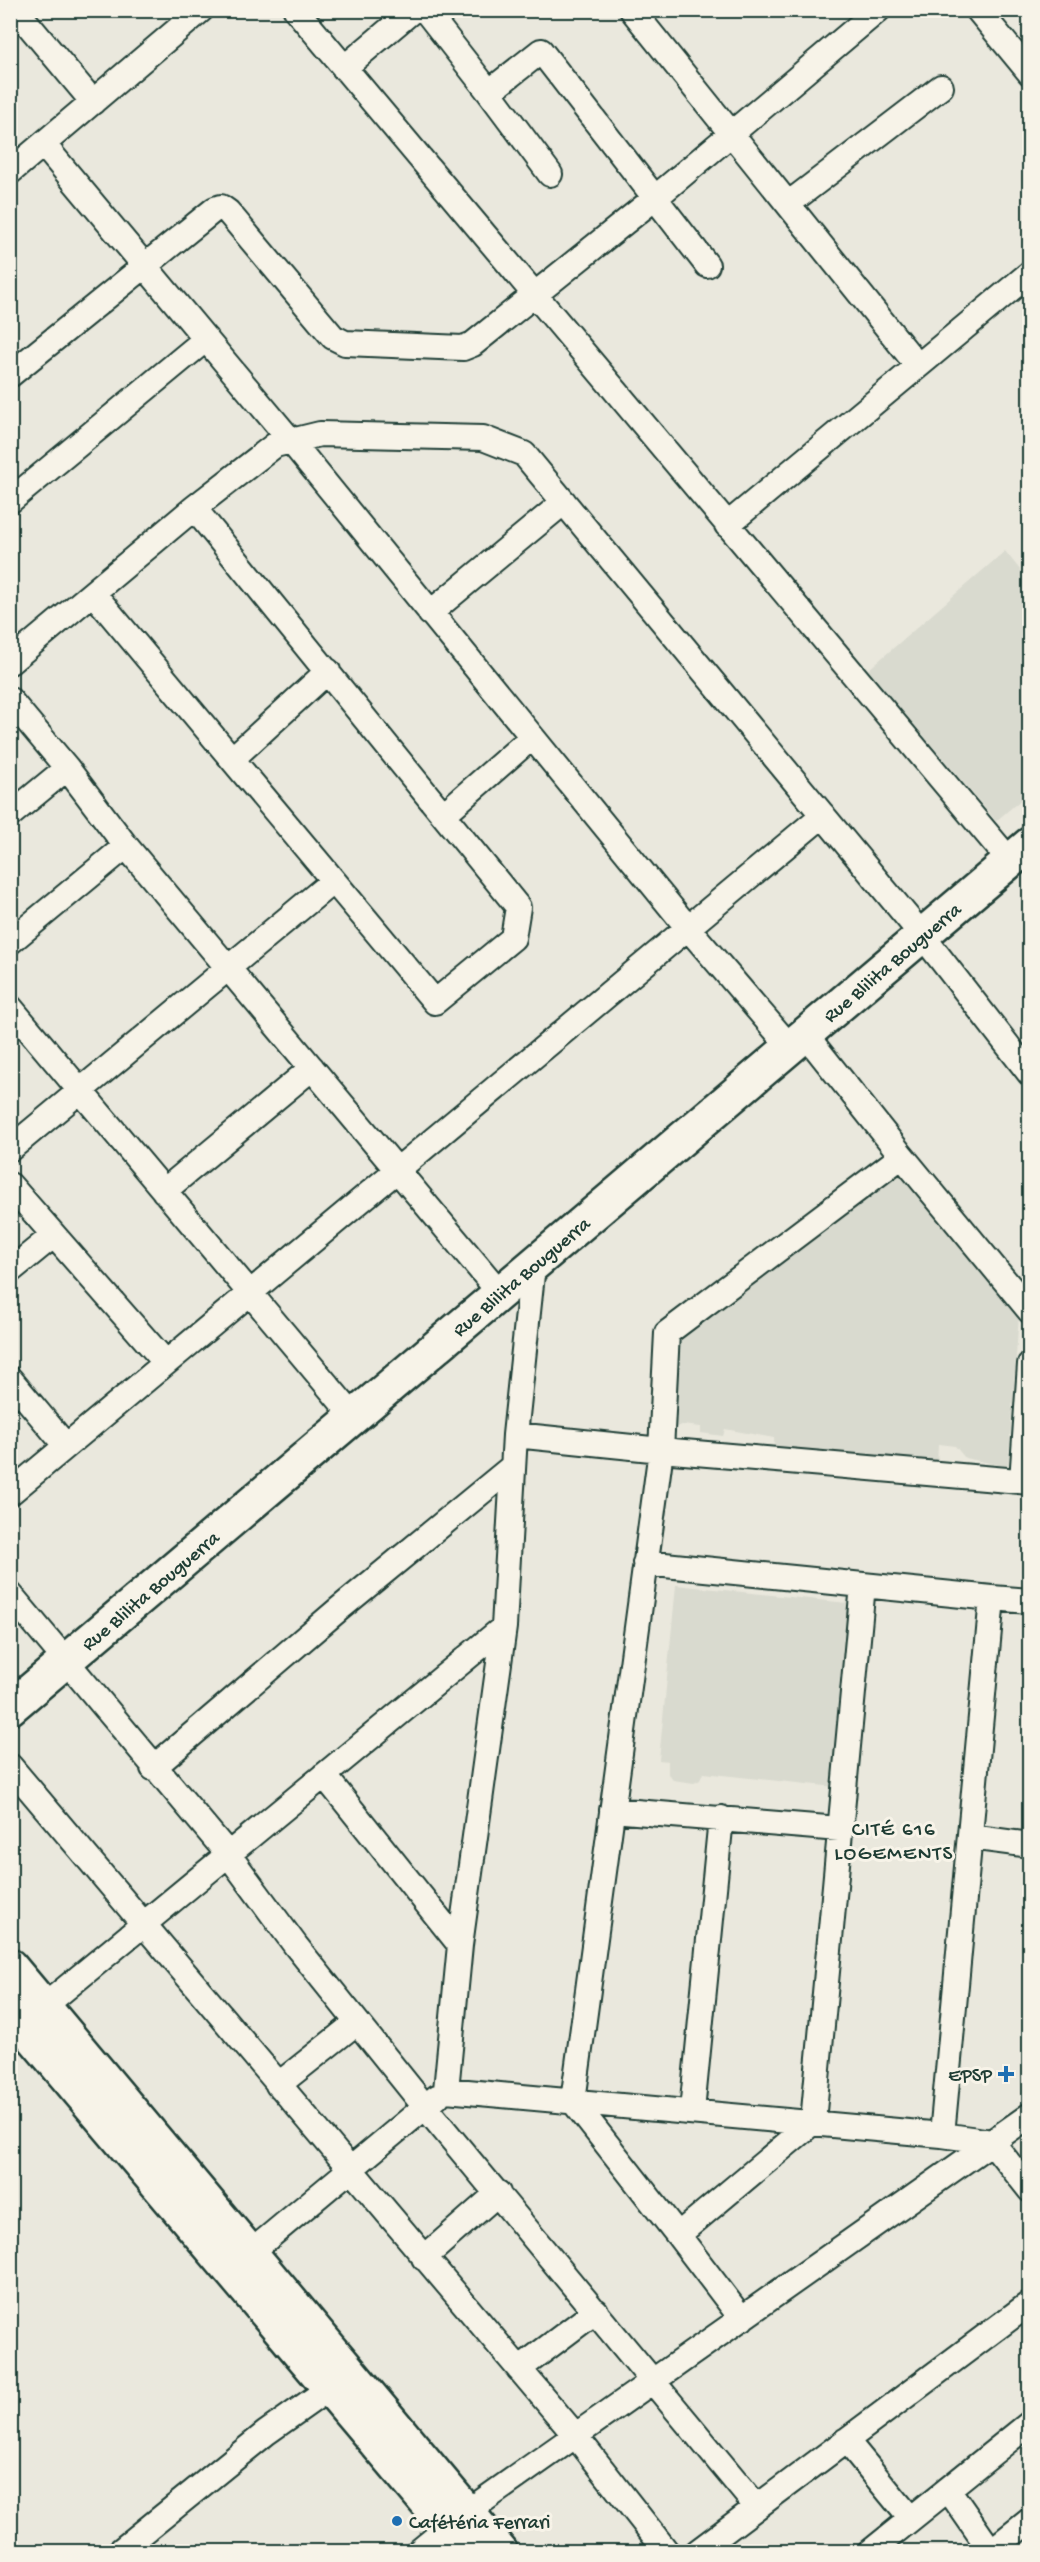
<svg xmlns="http://www.w3.org/2000/svg" width="1040" height="2562" font-family="'Gochi Hand',sans-serif">
  <rect width="100%" height="100%" fill="#eae8dd"/>
  <filter id="ink" filterUnits="userSpaceOnUse"><feTurbulence type="fractalNoise" baseFrequency=".0167" numOctaves="2"/><feDisplacementMap in="SourceGraphic" scale="12" xChannelSelector="R" yChannelSelector="G"/><feConvolveMatrix kernelMatrix="1 2 1 2 8 2 1 2 1" color-interpolation-filters="sRGB"/></filter>
  <g filter="url(#ink)">
    <path fill="#d9dacf" d="M1005,551l24,30 1,211 -34,29 -128,-151z
      M895,1160l124,155 -11,152 -43,-9 -10,-12 -17,-2 -1,23 -162,-11 -1,-18 -49,-9 -2,7 -22,-3v-6l-19,-2 -12,4 7,-87z
      M676,1585l171,18 8,9 -20,175 -132,-14 -3,7 -6,3 -21,-3 -5,-6v-13l-9,-1z"/>
    <g fill="none" stroke-linecap="round" stroke-linejoin="round">
      <g stroke="#1f3d34" stroke-width="28">
        <path id="street" d="M16,10l77,92
          M296,10l714,851
          M425,10l64,82 52,-41 166,214
          M632,10l286,356
          M978,10l52,63
          M344,68l69,-58
          M489,92l61,82
          M43,144l248,297 397,487 102,119
          M10,172l191,-162
          M788,204l153,-117
          M10,375l205,-166 6,-2 7,5 105,125 12,6 118,5 10,-4 182,-146 223,-188
          M10,501l196,-162
          M727,525l303,-252
          M93,593l342,409 78,-64 5,-31 -324,-399
          M430,613l134,-111
          M10,662l184,-154 81,-63 45,-11 163,4 41,16 398,481 108,139
          M10,700l57,68
          M232,759l96,-88
          M444,814l88,-77
          M10,815l57,-47 59,78 374,447
          M10,942l116,-96
          M10,1007l344,410
          M805,1034l97,122 -235,177 -6,117 -88,651 105,134 135,-113 50,-537
          M10,1149l323,-268
          M902,1156l128,155
          M10,1185l156,178
          M164,1191l148,-123
          M533,1265l-18,170 -11,192 -44,318 -14,145 496,45 50,-537 -347,-35
          M10,1271l44,-36
          M10,1379l56,67
          M515,1435l146,15 369,32
          M1022,1481l8,-117
          M10,1493l813,-678
          M10,1594l218,260 68,92 130,162 331,399 273,-204
          M992,1598l38,3
          M10,1766l565,669 92,117
          M153,1768l186,-159 174,-143
          M324,1775l136,170
          M612,1810l227,19
          M970,1837l60,8
          M31,2017l473,-390
          M278,2085l79,-63
          M692,2111l29,-293
          M942,2135l50,7 38,48
          M678,2235l64,84
          M424,2258l74,-65
          M238,2263l199,-166
          M519,2369l77,-58
          M846,2440l65,79
          M948,2489l43,62
          M119,2552l147,-119 75,-53
          M418,2552l49,-40 563,-397
          M697,2552l60,-45
          M870,2552l160,-129
          M990,2552l40,-32"/>
      </g>
      <g stroke="#1f3d34" stroke-width="38">
        <g id="secondary">
          <path id="s1" d="M10,1708l1020,-864"/>
        </g>
      </g>
      <g stroke="#1f3d34" stroke-width="38">
        <path id="primary" d="M10,1966l491,586
          M10,2010l458,542"/>
      </g>
      <use href="#street" stroke="#f7f3e8" stroke-width="24"/>
      <use href="#secondary" stroke="#f7f3e8" stroke-width="33"/>
      <use href="#primary" stroke="#f7f3e8" stroke-width="33"/>
    </g>
  </g>
  <g fill="#1f6fb2" stroke="#f7f3e8" stroke-width="2">
    <path d="M1003 2065h6v6h6v6h-6v6h-6v-6h-6v-6h6z"/>
    <circle cx="397" cy="2521" r="6"/>
  </g>
  <g text-anchor="middle" stroke-width="6" stroke-linejoin="round" paint-order="stroke">
    <g font-size="20" fill="#1f3d34" stroke="#f7f3e8">
      <text dy="7" stroke="none"><textPath href="#s1" startOffset="1155">Rue Blilita Bouguerra</textPath></text>
      <text dy="7" stroke="none"><textPath href="#s1" startOffset="669">Rue Blilita Bouguerra</textPath></text>
      <text dy="7" stroke="none"><textPath href="#s1" startOffset="183">Rue Blilita Bouguerra</textPath></text>
    </g>
    <g font-size="20" fill="#1f3d34" stroke="#f7f3e8" text-anchor="end">
      <text x="992" y="2081">EPSP</text>
      <text x="409" y="2528" text-anchor="start">Cafétéria Ferrari</text>
    </g>
    <g font-size="21" letter-spacing="1.5" fill="#1f3d34" stroke="#f7f3e8">
      <text x="894" y="1835">CITÉ 616<tspan x="894" dy="24">LOGEMENTS</tspan></text>
    </g>
  </g>
  <rect width="1040" height="2562" fill="none" stroke="#f7f3e8" stroke-width="36"/>
  <rect x="18" y="18" width="1004" height="2526" fill="none" stroke="#1f3d34" stroke-width="2" filter="url(#ink)"/>
</svg>
